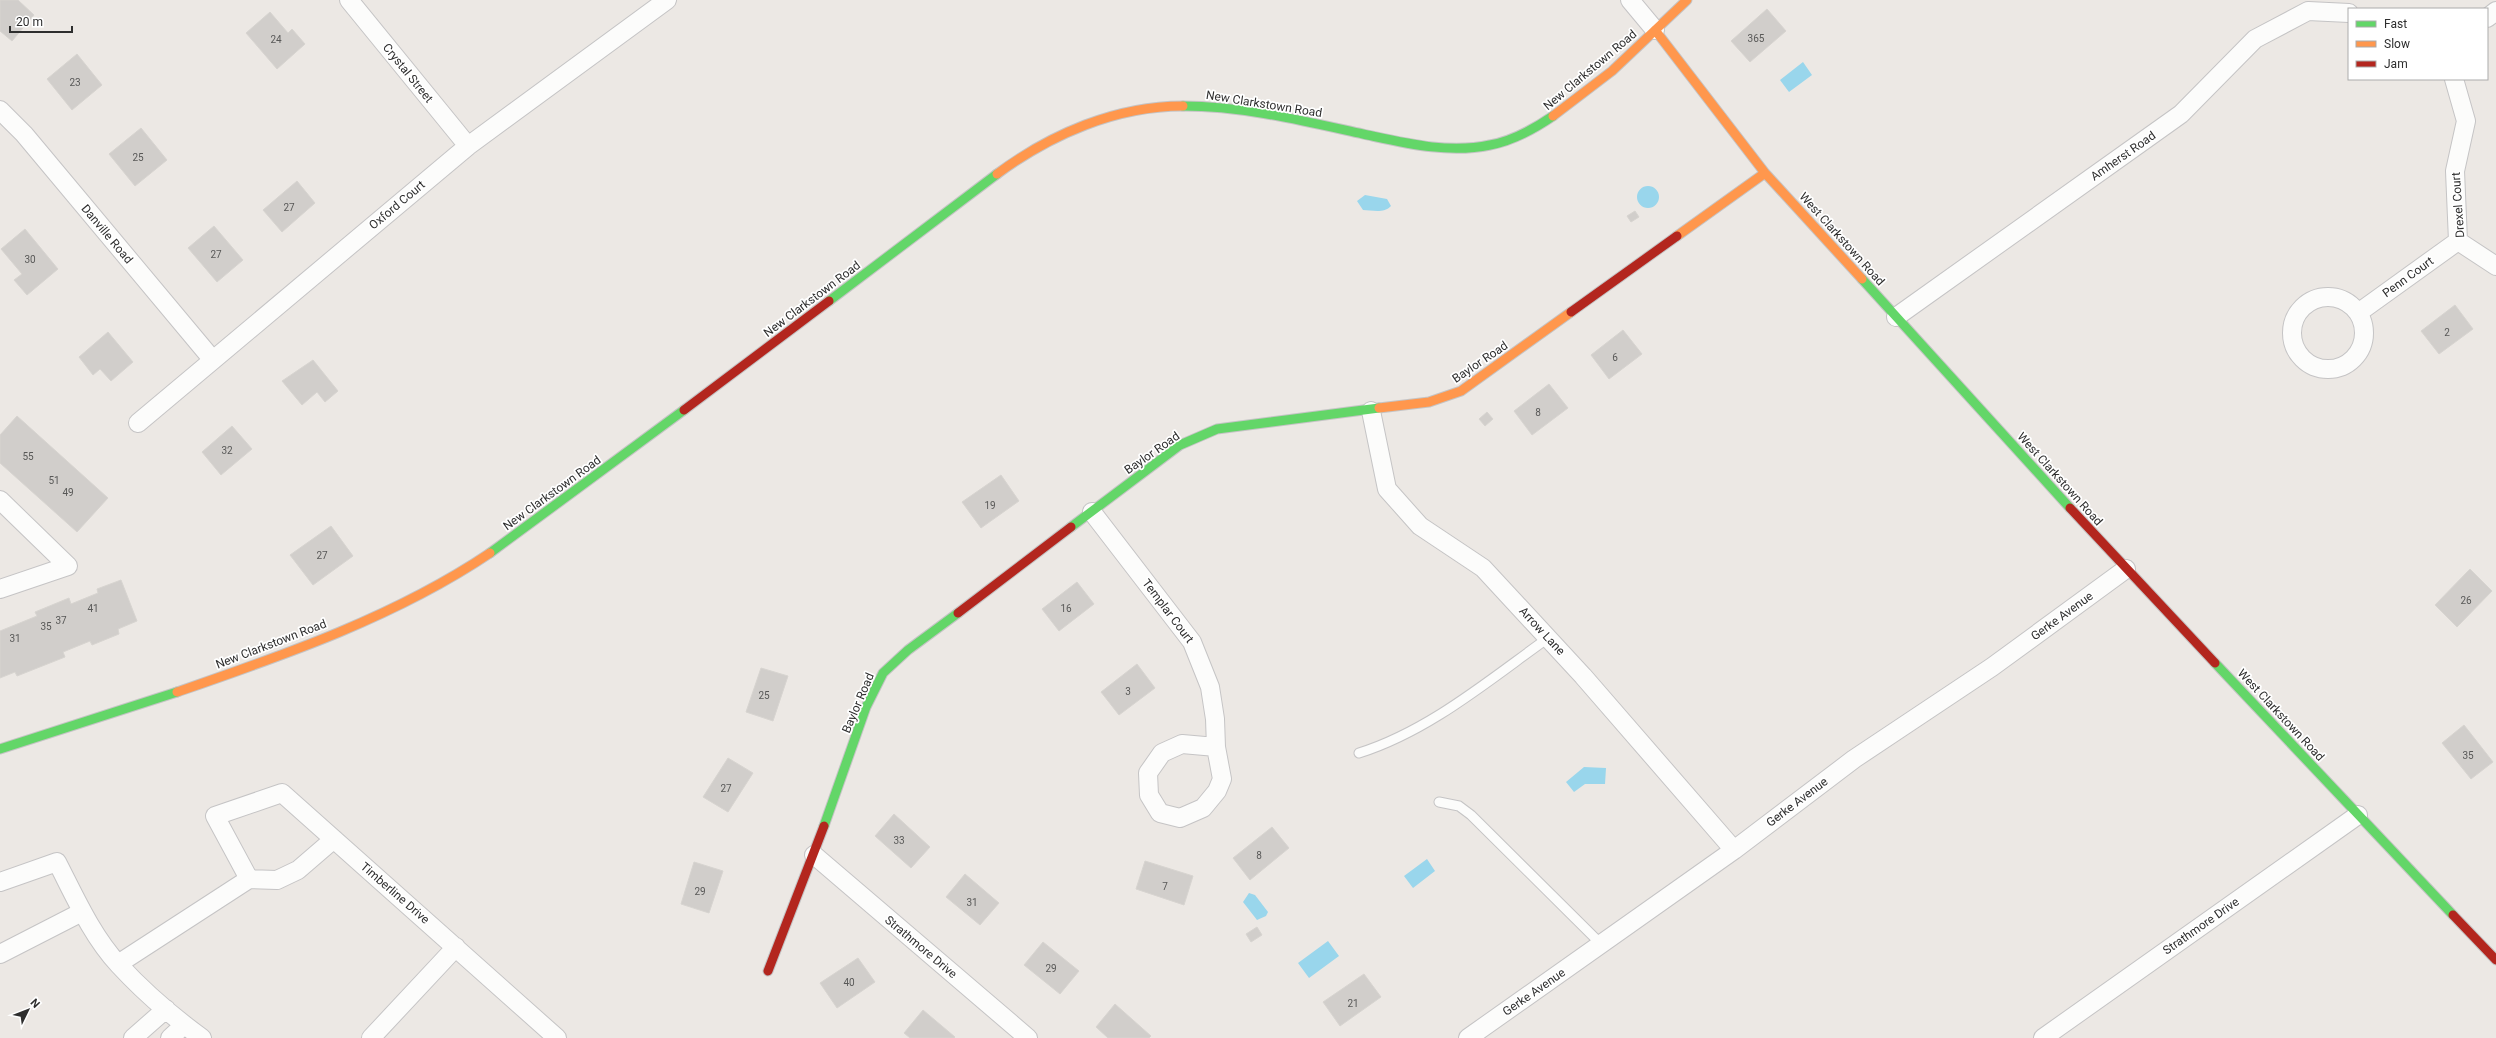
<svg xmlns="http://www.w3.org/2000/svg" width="2496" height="1038" font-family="Roboto,sans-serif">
  <rect width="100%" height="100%" fill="#ece8e4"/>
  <path fill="#99d6ec" d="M1803,62l9,13 -23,17 -9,-12z
    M1637 197a11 11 0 1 1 22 0a11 11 0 1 1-22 0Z
    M1365,195l22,4 4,7c-7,8 -20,4 -28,4l-6,-9z
    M1584,767l22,1 -1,16h-20l-11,8 -8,-10z
    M1427,859l8,12 -22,17 -9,-12z
    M1249,893l6,2 13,17 -2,4 -9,4 -14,-18z
    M1328,941l11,15 -30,22 -11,-15z"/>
  <path fill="#d1cecb" stroke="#d7d4d0" d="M0,0h18l16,15 -22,26 -12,-10z
    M1767,9l19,22 -36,31 -19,-21z
    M270,12l18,21 4,-4 13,15 -28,25 -31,-36z
    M77,54l25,31 -30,25 -25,-31z
    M141,128l26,32 -32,26 -26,-32z
    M297,181l18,22 -33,29 -19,-22z
    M1635,211l4,6 -8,5 -4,-6z
    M214,226l29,34 -26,22 -29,-34z
    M25,229l33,40 -31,26 -13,-15 8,-6 -21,-25z
    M2455,305l18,24 -34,25 -18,-23z
    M1623,330l19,24 -33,25 -18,-24z
    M108,332l25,30 -22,19 -11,-12 -7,6 -14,-18z
    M313,360l25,31 -13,11 -8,-10 -15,13 -20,-24z
    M1549,384l19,24 -36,27 -18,-24z
    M1487,412l6,7 -8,7 -6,-7z
    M17,416l91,82 -31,34 -77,-69v-28z
    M232,426l20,23 -31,26 -19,-23z
    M1001,475l18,26 -38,27 -19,-26z
    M331,526l22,30 -40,29 -23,-30z
    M2470,569l22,22 -35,36 -22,-22z
    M121,580l16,41 -19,8 1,5 -27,11 -2,-4 -27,11 2,5 -48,19 -2,-4 -15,6v-47l37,-15 -2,-4 34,-14 2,6 27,-11 -1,-4z
    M1077,582l17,22 -35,27 -17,-22z
    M1137,664l18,24 -36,27 -18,-23z
    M761,668l27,8 -15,45 -27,-9z
    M2464,725l29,37 -22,17 -29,-36z
    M728,758l25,15 -25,39 -25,-15z
    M894,814l36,33 -19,21 -36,-32z
    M1272,827l17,21 -39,32 -17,-22z
    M1145,861l48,15 -9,29 -48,-16z
    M694,862l29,9 -14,42 -28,-9z
    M965,874l34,29 -19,22 -34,-28z
    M1257,927l5,8 -11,7 -5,-8z
    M1043,942l36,29 -19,23 -36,-29z
    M858,958l17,24 -38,26 -17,-25z
    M1364,974l17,23 -41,29 -17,-24z
    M1115,1004l36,32 -2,2h-41l-12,-11z
    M923,1010l32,27 -1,1h-44l-6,-5z"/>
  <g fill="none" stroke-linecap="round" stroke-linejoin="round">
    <g stroke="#c5c4c5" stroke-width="11">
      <path id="lane" d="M1359,753c70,-22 130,-73 189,-115
        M1439,802l20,4 12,9 130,129"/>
    </g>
    <g stroke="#c5c4c5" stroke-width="20">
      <path id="street" d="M349,0l119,146
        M1630,0l25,30
        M2487,18l9,-7
        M2454,79l12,42 -11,50 3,70 38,25
        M0,110l24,24 188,225
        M2292 333a36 36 0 1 1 72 0a36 36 0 1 1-72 0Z
        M2358,313l100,-72
        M1896,317l285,-203 74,-75 53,-28 41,2
        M1371,411l16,78 33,37 63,42 100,108 151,174
        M138,423l330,-277 199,-146
        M0,500l68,66 -68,23
        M1092,512l100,130 18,45 5,32 1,28 6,32 -5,12 -14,17 -23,10 -20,-5 -11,-18 -1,-22 14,-20 20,-9 34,3
        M814,855l214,183
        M249,879l-34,-63 67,-23 275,245
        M0,882l57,-20c18,35 35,74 62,103 24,26 54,52 83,73
        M0,954l82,-42
        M118,964l131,-85 28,1 21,-10 36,-31
        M133,1038l33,-29
        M170,1038l14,-13
        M371,1038l85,-91
        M1468,1038l266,-188 120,-91 138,-92 134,-98
        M2043,1038l315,-223"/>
    </g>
    <g stroke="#c5c4c5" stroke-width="11">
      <path id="fast" d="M1183,106c61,0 121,15 180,28 42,9 85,20 127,11 22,-4 44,-16 63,-29
        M1862,279l208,229
        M829,301l168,-127
        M1071,527l109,-82 37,-16 162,-21
        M490,553l194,-143
        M2215,663l238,252
        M0,749l177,-57
        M824,826l42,-119 17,-34 25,-23 50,-37"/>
    </g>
    <g stroke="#c5c4c5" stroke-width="11">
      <path id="slow" d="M1655,30l110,143 97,106
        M1553,116l59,-45 75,-71
        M997,174c54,-40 119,-68 186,-68
        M1677,236l88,-63
        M1379,408l50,-6 32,-11 110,-79
        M177,692c107,-37 218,-75 313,-139"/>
    </g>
    <g stroke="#c5c4c5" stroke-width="11">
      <path id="jam" d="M1571,312l106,-76
        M684,410l145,-109
        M2070,508l145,155
        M958,613l113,-86
        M2453,915l43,45
        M768,971l56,-145"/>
    </g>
    <use href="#lane" stroke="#fcfcfb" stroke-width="9"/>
    <use href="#street" stroke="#fcfcfb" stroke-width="18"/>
    <use href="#fast" stroke="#63d668" stroke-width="9"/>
    <use href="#slow" stroke="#ff974d" stroke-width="9"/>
    <use href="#jam" stroke="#b3261e" stroke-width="9"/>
  </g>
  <g text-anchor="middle" stroke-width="3.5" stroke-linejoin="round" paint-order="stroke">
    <g font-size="10" fill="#585857">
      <text x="1756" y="42">365</text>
      <text x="276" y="43">24</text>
      <text x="75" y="86">23</text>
      <text x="138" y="161">25</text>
      <text x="289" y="211">27</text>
      <text x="216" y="258">27</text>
      <text x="30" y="263">30</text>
      <text x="2447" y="336">2</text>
      <text x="1615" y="361">6</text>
      <text x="1538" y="416">8</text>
      <text x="227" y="454">32</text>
      <text x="28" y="460">55</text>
      <text x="54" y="484">51</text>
      <text x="68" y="496">49</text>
      <text x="990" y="509">19</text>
      <text x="322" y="559">27</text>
      <text x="2466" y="604">26</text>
      <text x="93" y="612">41</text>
      <text x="1066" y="612">16</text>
      <text x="61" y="624">37</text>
      <text x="46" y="630">35</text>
      <text x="15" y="642">31</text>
      <text x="1128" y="695">3</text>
      <text x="764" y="699">25</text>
      <text x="2468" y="759">35</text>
      <text x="726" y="792">27</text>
      <text x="899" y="844">33</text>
      <text x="1259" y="859">8</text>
      <text x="1165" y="890">7</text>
      <text x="700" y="895">29</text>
      <text x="972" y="906">31</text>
      <text x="1051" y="972">29</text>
      <text x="849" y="986">40</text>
      <text x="1353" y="1007">21</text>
    </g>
    <g font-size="12" fill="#2e2e2e" stroke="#fff">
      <text transform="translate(1590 70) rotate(-40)" y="4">New Clarkstown Road</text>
      <text transform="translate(408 73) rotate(51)" y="4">Crystal Street</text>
      <text transform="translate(1264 104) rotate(9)" y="4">New Clarkstown Road</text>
      <text transform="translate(2123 156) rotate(-35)" y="4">Amherst Road</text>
      <text transform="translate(397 205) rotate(-40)" y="4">Oxford Court</text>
      <text transform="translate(2458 205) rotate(-94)" y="4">Drexel Court</text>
      <text transform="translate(107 234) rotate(50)" y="4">Danville Road</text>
      <text transform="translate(1842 239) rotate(48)" y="4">West Clarkstown Road</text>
      <text transform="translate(2408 277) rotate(-36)" y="4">Penn Court</text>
      <text transform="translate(812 299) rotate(-37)" y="4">New Clarkstown Road</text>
      <text transform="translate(1480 362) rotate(-34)" y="4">Baylor Road</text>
      <text transform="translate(1152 453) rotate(-35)" y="4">Baylor Road</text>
      <text transform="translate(2060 479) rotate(48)" y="4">West Clarkstown Road</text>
      <text transform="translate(552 493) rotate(-36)" y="4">New Clarkstown Road</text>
      <text transform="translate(1168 611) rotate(53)" y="4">Templar Court</text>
      <text transform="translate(2062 616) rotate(-36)" y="4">Gerke Avenue</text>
      <text transform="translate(1542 631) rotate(47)" y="4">Arrow Lane</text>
      <text transform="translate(271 644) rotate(-21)" y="4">New Clarkstown Road</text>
      <text transform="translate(858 703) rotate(-67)" y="4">Baylor Road</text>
      <text transform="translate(2281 715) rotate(47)" y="4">West Clarkstown Road</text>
      <text transform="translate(1797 802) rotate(-37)" y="4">Gerke Avenue</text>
      <text transform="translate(395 893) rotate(41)" y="4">Timberline Drive</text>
      <text transform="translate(2201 926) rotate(-35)" y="4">Strathmore Drive</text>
      <text transform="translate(921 947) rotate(40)" y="4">Strathmore Drive</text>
      <text transform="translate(1534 992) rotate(-35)" y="4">Gerke Avenue</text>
    </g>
  </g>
  <rect x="2348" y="8" width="140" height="72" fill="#ffffff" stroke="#ababab"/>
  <rect x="2356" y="21" width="20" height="6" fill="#63d668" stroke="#ababab"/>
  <text x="2384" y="28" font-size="12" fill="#2e2e2e">Fast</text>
  <rect x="2356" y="41" width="20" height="6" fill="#ff974d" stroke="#ababab"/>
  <text x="2384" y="48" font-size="12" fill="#2e2e2e">Slow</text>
  <rect x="2356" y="61" width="20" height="6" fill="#b3261e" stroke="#ababab"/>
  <text x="2384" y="68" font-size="12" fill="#2e2e2e">Jam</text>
  <g transform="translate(28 1010) rotate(47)" stroke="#ffffff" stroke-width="3" paint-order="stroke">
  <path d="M0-3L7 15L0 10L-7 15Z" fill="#2e2e2e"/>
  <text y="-6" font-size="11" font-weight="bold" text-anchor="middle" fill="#2e2e2e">N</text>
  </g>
  <path d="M10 26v6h62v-6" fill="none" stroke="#2e2e2e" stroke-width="2"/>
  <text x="16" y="26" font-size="12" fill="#2e2e2e" stroke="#ffffff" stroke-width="3" paint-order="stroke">20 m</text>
</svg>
